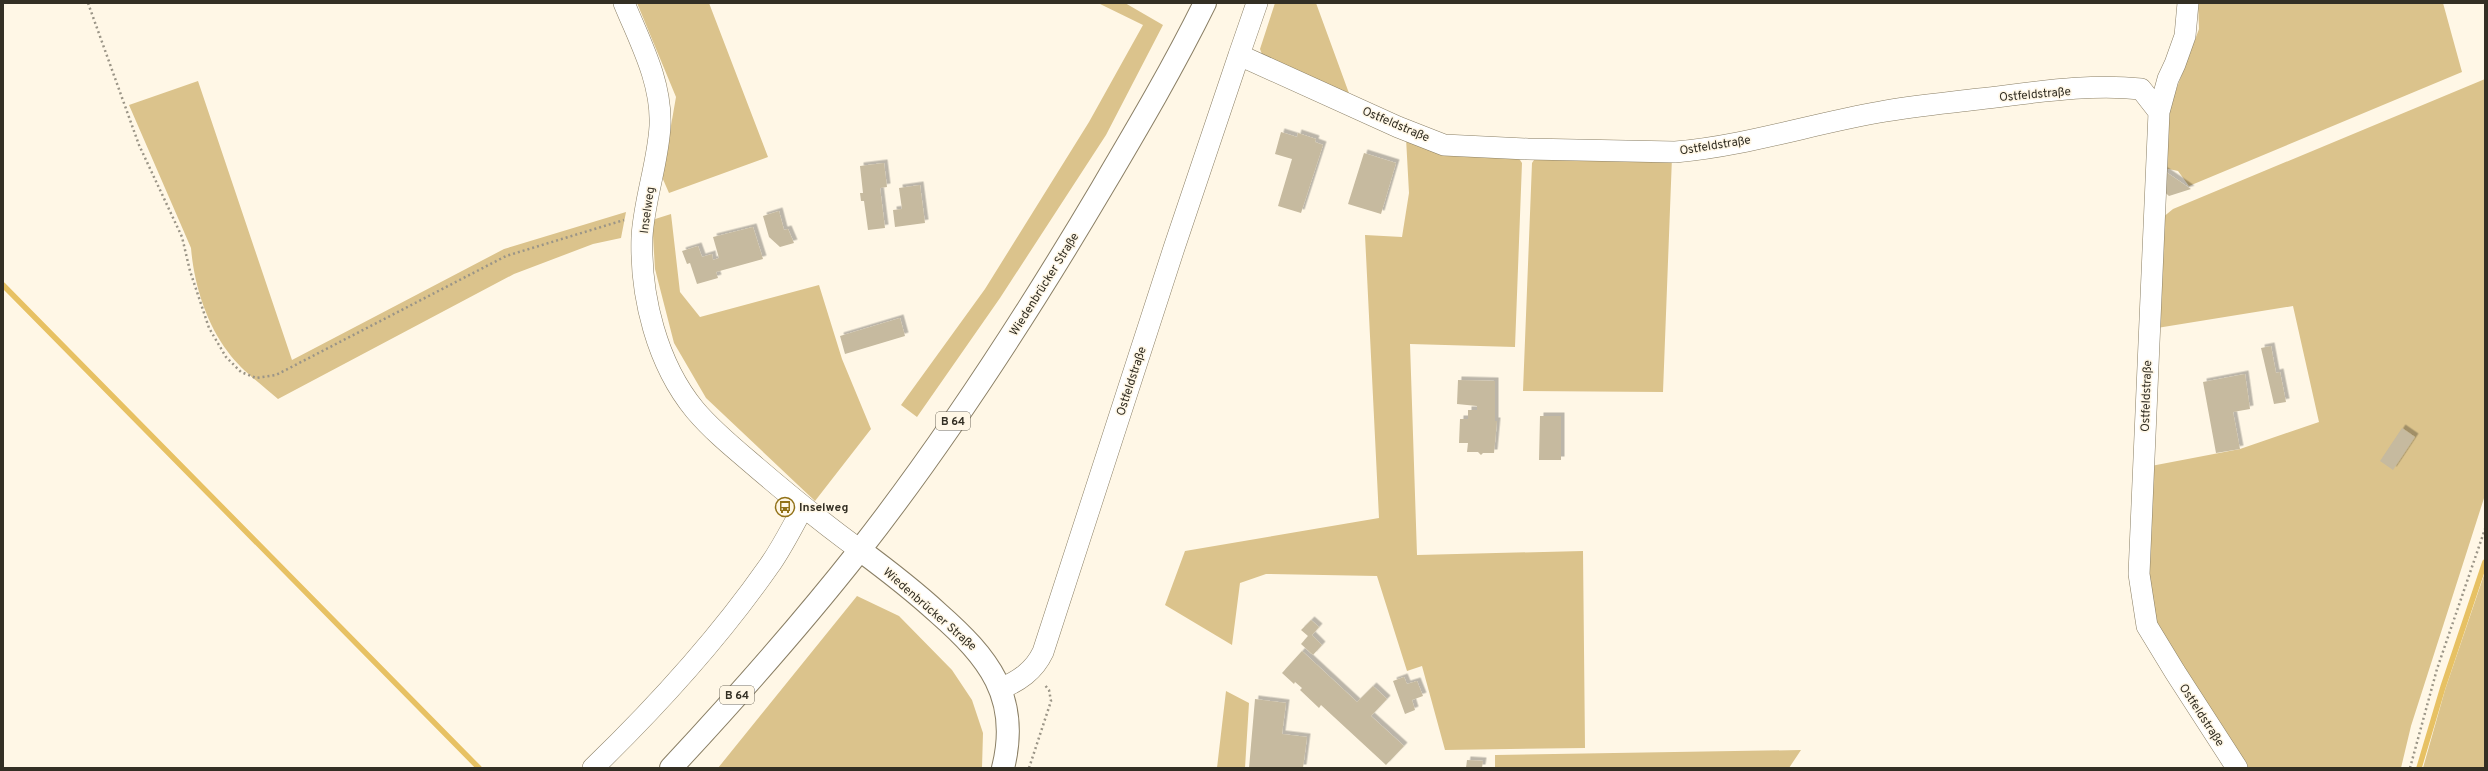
<svg xmlns="http://www.w3.org/2000/svg" width="2488" height="771" font-family="Overpass,sans-serif">
  <defs>
    <filter id="shadow"><feDropShadow dx="3.5" dy="-3.5" stdDeviation="0" flood-color="#0004"/></filter>
  </defs>
  <rect width="100%" height="100%" fill="#fff7e6"/>
  <path fill="#dbc38c" d="M637,3h72l59,154 -99,36 -7,-16 14,-80z
    M1098,3h27l38,22 -57,110 -106,163 -83,119 -16,-12 84,-116 104,-167 54,-97z
    M1275,3h41l34,93 -87,-39 -3,-8z
    M2198,3h245l19,69 -273,114 -11,-15 -14,-3 3,-54 32,-85z
    M2485,79v416l-74,231 -10,42h-153l-77,-116 -18,-36 -6,-42 4,-108 89,-17 79,-27 -26,-116 -136,22 5,-110 11,-9z
    M198,81l94,279 212,-111 122,-37 -5,26 -28,6 -79,30 -236,125c-17,-15 -37,-29 -50,-47 -22,-29 -34,-68 -37,-104l-62,-143z
    M1406,138l110,16 6,9 -7,184 -105,-3 7,211 166,-4 2,197 -140,2 -23,-84 -15,5 -30,-95 -111,-2 -26,9 -8,62 -67,-40 20,-54 194,-33 -14,-283 37,2 7,-44z
    M1538,154l134,3 -9,235 -140,-1 9,-228z
    M671,214l9,78 20,25 119,-32 23,74 29,70 -56,72 -109,-103 -32,-55 -19,-74 -3,-49z
    M2485,572v196h-62l22,-78z
    M857,596l42,20 53,54 20,30 11,33 -1,35h-264z
    M1226,691l23,12 -4,65h-28z
    M1801,750l-12,18h-294v-13z"/>
  <g fill="none" stroke-linecap="round" stroke-linejoin="round">
    <path stroke="#e7c163" stroke-width="5.5" d="M3,285l476,483
      M2419,768l24,-81 42,-125"/>
  </g>
  <path fill="#c6ba9f" filter="url(#shadow)" d="M1281,132l16,5 1,-4 18,6 -1,3 8,3 -22,68 -23,-7 14,-47 -17,-5z
    M1364,153l32,10 -15,51 -33,-10z
    M884,163l3,24 -7,1 5,40 -17,2 -4,-29h-3l-1,-8h3l-3,-27z
    M2160,168l31,21 -22,7 -10,-9z
    M920,185l5,38 -30,4 -2,-17 9,-1 -3,-21z
    M779,211l5,19 4,-1 6,14 -14,4 -11,-10 -6,-21z
    M753,227l10,32 -47,13 2,6 -21,6 -7,-21 -3,1 -5,-13 16,-5 4,11 10,-3 1,6 6,-2 -6,-21z
    M900,318l5,18 -60,18 -5,-18z
    M2271,346l5,27 4,-1 6,30 -12,2 -13,-56z
    M2245,374l5,35 -17,3 7,37 -24,4 -13,-71z
    M1458,380l37,1v40h2l-3,32h-11l-2,2 -3,-3h-11l1,-9h-9l1,-24h8v-9h9v-4l-20,-2z
    M1540,416h21v44h-22z
    M2402,428l13,9 -22,33 -13,-9z
    M1311,620l8,7 -7,8 10,10 -9,10 -12,-11 7,-8 -7,-6z
    M1302,651l55,51 16,-16 14,13 -16,17 33,30 -18,19 -65,-60 -2,3 -19,-18 2,-2 -7,-6 -1,2 -12,-11z
    M1404,677l3,7 10,-3 6,15 -11,4 3,10 -10,4 -12,-33z
    M1255,699l31,4 -4,31 25,3 -4,31h-54z
    M1467,760l16,1 -1,7h-16z"/>
  <g fill="none" stroke-linecap="round" stroke-linejoin="round">
    <g stroke="#8a7f65" stroke-width="22">
      <path id="minor" d="M624,3c16,39 38,79 36,123 -2,37 -16,74 -18,111 -2,59 15,127 53,173 16,19 35,35 54,51 36,31 72,61 111,89
        M2188,3l-3,33 -10,28 -7,15 -9,33 -20,462 8,52 28,46 62,96
        M1239,55l18,-52
        M1000,689c19,-8 34,-18 43,-37l131,-404 65,-193 159,72 46,18 84,4 147,3c70,-6 136,-28 205,-40 32,-6 66,-9 99,-13 53,-6 109,-16 162,-10l18,23
        M593,768c64,-62 125,-129 176,-202 13,-18 23,-39 34,-58"/>
    </g>
    <g stroke="#8a7f65" stroke-width="24">
      <path id="major" d="M860,550c27,20 53,40 78,63 50,44 83,84 65,155
        M671,768c65,-70 129,-142 188,-217 90,-115 169,-238 243,-363 36,-61 72,-122 103,-185"/>
    </g>
    <path stroke="#9b9587" stroke-width="2.5" stroke-dasharray="2 3" stroke-linecap="butt" d="M88,3l51,142 43,92 8,34 19,57 17,29 15,15 15,6 20,-3 230,-119 118,-36
      M1029,768l22,-67 -2,-11 -5,-6
      M2410,768l27,-99 48,-140"/>
    <use href="#minor" stroke="#fff" stroke-width="21"/>
    <use href="#major" stroke="#fff" stroke-width="22"/>
  </g>
  <defs>
    <g id="bus-ring" transform="scale(1)"><circle r="9.5" fill="#fff7e6" stroke="#927218" stroke-width="1.5"/><path d="M-5-6H5V4H4V6H2V4H-2V6H-4V4H-5ZM-3.5-4V0h7V-4ZM-3.5 1.2v1.5H-2V1.2ZM2 1.2v1.5H3.5V1.2Z" fill="#927218"/></g>
  </defs>
  <g fill-rule="evenodd">
    <use href="#bus-ring" x="785" y="507"/>
  </g>
  <g text-anchor="middle" stroke-width="3" stroke-linejoin="round" paint-order="stroke">
    <g fill="#fff7e6" stroke="#706b5e" stroke-width="1">
      <rect x="936" y="412" width="34" height="18" rx="3"/>
      <rect x="720" y="686" width="34" height="18" rx="3"/>
    </g>
    <g font-size="11" font-weight="bold" fill="#332f24">
      <text x="953" y="425">B 64</text>
      <text x="737" y="699">B 64</text>
    </g>
    <g font-size="12" fill="#332f24" stroke="#fff7e6">
      <text transform="translate(2035 94) rotate(-5)" y="4">Ostfeldstraße</text>
      <text transform="translate(1396 124) rotate(23)" y="4">Ostfeldstraße</text>
      <text transform="translate(1715 145) rotate(-9)" y="4">Ostfeldstraße</text>
      <text transform="translate(647 210) rotate(-82)" y="4">Inselweg</text>
      <text transform="translate(1044 284) rotate(-58)" y="4">Wiedenbrücker Straße</text>
      <text transform="translate(1131 381) rotate(-72)" y="4">Ostfeldstraße</text>
      <text transform="translate(2146 396) rotate(-88)" y="4">Ostfeldstraße</text>
      <text transform="translate(930 609) rotate(41)" y="4">Wiedenbrücker Straße</text>
      <text transform="translate(2202 715) rotate(57)" y="4">Ostfeldstraße</text>
    </g>
    <g font-size="12" font-weight="bold" fill="#332f24" stroke="#fff7e6" text-anchor="start">
      <text x="799" y="511">Inselweg</text>
    </g>
  </g>
  <rect width="2488" height="771" fill="none" stroke="#332f24" stroke-width="8"/>
</svg>
